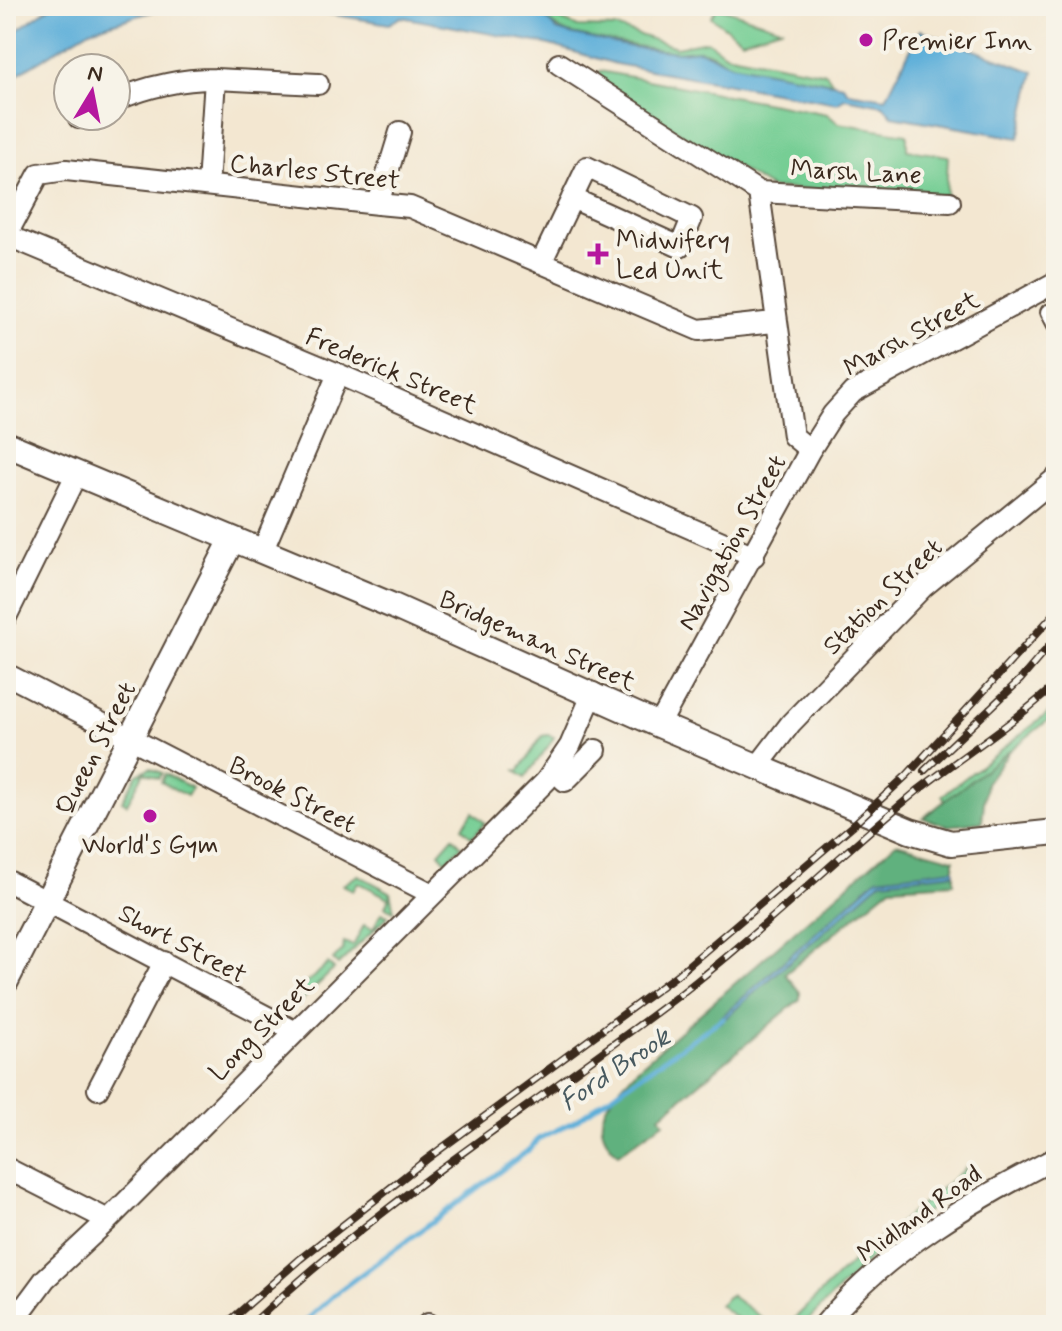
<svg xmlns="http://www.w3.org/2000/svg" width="1062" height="1331" font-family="Mynerve,sans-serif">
  <rect width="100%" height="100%" fill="#f7f3e8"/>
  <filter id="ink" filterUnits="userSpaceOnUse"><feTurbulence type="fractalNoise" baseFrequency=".0125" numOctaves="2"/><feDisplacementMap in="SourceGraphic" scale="16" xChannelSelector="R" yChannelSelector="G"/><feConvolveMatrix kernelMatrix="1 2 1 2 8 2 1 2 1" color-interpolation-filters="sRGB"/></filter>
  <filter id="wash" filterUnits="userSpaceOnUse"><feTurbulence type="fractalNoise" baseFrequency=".006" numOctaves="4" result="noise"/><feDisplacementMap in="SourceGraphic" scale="32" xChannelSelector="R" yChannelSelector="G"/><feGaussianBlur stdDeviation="1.8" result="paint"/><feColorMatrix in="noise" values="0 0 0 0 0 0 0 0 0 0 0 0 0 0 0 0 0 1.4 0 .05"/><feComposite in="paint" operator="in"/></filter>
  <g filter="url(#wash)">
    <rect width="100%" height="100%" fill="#f3e7d1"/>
    <path fill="#76ce94" stroke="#587c59" stroke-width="2" d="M399,6l27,3 2,-3h121l10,13 19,8 40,1 58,19 31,-6 18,13 101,19 7,10c-34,-6 -69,-10 -102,-19 -10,-3 -17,-11 -27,-13 -9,-3 -19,2 -30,1 -34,-5 -68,-10 -102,-18 -18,-4 -24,-18 -41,-21 -22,-3 -123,2 -132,-7z
      M717,7l64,21 -39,12 -31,-23z
      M600,71l227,43 11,9 69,11v16l41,6 -2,40 -175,-8 -177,-108z
      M1056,707v7l-110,87 -4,-5z
      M548,735l6,2 -2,4 -27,37 -10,-8 4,1 23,-35z
      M150,768l12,5 -3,5 -15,-6 -17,32 -5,-3 15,-27z
      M165,774l27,14 -5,8 -26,-14z
      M473,812l12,11 -13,14 -10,-9z
      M453,837l9,9 -16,15 -7,-8z
      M358,875l32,17 4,19 -9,-4 4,-9 -31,-16 -5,8 -10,-5z
      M381,913l7,3 -50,49 -5,-5 10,-10 1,-8 9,4 11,-21 9,4z
      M328,964l6,5 -35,34h-16z
      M966,1168l-3,16 -75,57 -85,84h-57l-27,-20 11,-10 38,27h23l64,-63z"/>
    <path fill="#60b17e" stroke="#4e6e4e" stroke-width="2" d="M1011,749l-25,34 -4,39 -35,4 -24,-8z
      M896,843l58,16v24l-63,4 -106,87 15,18v7l-140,117 4,6 -46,32c-36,-34 -5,-58 20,-86z"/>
    <path fill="#5dafd9" stroke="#4c6c7c" stroke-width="2" d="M51,6h120l-81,24 -84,51v-43z
      M225,6h174c8,7 122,6 142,7l16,17 13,4 62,13 47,5 20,-2 32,14 112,21 5,7 38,6 34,-68 114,42 -15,66 -127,-22 -9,-11 -38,-7 -8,5 -221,-39 -70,-20 -145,-27 -12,7 -78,-13z
      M954,869v4l-73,8 -161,142 -2,-3 159,-142z"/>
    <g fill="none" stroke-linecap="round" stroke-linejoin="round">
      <path stroke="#5dafd9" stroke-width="5" d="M301,1325l39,-35 190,-141 8,-10 37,-18 148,-103"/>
    </g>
  </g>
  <g filter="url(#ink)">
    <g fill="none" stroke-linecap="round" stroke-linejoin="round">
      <g stroke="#574639" stroke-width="18">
        <path id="pedestrian" d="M1048,312l8,15"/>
      </g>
      <g stroke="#574639" stroke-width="24">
        <path id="minor" d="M559,64l200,128 191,10
          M116,100c33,-14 63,-21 99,-21
          M79,118l3,-2
          M208,185l7,-106 103,5
          M378,204l22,-72
          M6,235l332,139 416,182
          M6,236l33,-62 27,-4 312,34 32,3 289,123 75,-8
          M541,263l46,-96 105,51 -12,29 -108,-49
          M810,450l23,-36 20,-22 203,-110
          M262,552l76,-178
          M6,617l71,-144
          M6,674l426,220
          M659,725l151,-275 -17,-14 -34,-244
          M758,766l33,-43 132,-136 133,-109
          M553,770l12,11 31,-31
          M6,880l288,151
          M98,1089l66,-127
          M6,1168l102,52
          M11,1325l34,-46 63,-59 438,-439 24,-35 23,-53
          M428,1325v-1
          M824,1325c60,-73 149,-125 232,-167"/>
      </g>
      <g stroke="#574639" stroke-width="28">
        <path id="tertiary" d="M6,444l387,162 266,119 251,106 41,12 105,-11
          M6,981l226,-441"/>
      </g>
      <use href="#pedestrian" stroke="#fff" stroke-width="14"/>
      <use href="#minor" stroke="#fff" stroke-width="20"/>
      <use href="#tertiary" stroke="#fff" stroke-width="24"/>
      <g stroke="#3b2a1e" stroke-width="8">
        <path id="rail" d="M924,771l97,-92 35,-41
          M225,1325l75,-66 127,-100 251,-185 174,-148 55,-51 149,-163
          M251,1325c130,-124 284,-220 427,-329 83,-64 158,-138 239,-205 46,-36 96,-67 139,-107"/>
      </g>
      <use href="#rail" stroke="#f7f3e8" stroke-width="5" stroke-dasharray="15" stroke-linecap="butt"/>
    </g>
  </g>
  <g fill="#b5179e" stroke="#f7f3e8" stroke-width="3">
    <circle cx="866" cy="40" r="8"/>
    <path d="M594 242h8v8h8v8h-8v8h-8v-8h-8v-8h8z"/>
    <circle cx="150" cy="816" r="8"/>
  </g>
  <g text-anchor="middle" stroke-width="8" stroke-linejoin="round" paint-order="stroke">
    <g font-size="26" fill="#3b2a1e" stroke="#f7f3e8" text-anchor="start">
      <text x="882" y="49">Premier Inn</text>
      <text x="616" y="248">Midwifery<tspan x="616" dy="30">Led Unit</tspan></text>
      <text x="150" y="853" text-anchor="middle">World's Gym</text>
    </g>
    <g font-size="26" fill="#3b2a1e" stroke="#f7f3e8">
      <text transform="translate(315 171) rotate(6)" y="9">Charles Street</text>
      <text transform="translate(856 171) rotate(3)" y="9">Marsh Lane</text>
      <text transform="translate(911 333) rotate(-29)" y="9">Marsh Street</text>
      <text transform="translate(392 370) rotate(23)" y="9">Frederick Street</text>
      <text transform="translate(731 542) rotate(-61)" y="9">Navigation Street</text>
      <text transform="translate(882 596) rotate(-44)" y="9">Station Street</text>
      <text transform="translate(538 640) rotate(24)" y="9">Bridgeman Street</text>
      <text transform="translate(95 748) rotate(-63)" y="9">Queen Street</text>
      <text transform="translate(293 794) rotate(27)" y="9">Brook Street</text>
      <text transform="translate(183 943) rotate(28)" y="9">Short Street</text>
      <text transform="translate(261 1028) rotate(-45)" y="9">Long Street</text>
      <text transform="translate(919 1213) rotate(-36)" y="9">Midland Road</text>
    </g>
    <g font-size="28" font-style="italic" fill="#47595f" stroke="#f7f3e8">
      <text transform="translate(614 1068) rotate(-34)" y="10">Ford Brook</text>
    </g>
  </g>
  <rect width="1062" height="1331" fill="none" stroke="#f7f3e8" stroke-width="32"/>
  <g transform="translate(92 92) rotate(10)"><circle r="38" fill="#f7f3e8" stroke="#aca397" stroke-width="2"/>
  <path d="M0-6L14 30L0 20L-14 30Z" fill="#b5179e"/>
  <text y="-12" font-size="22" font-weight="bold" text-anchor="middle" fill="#3b2a1e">N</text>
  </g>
</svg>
